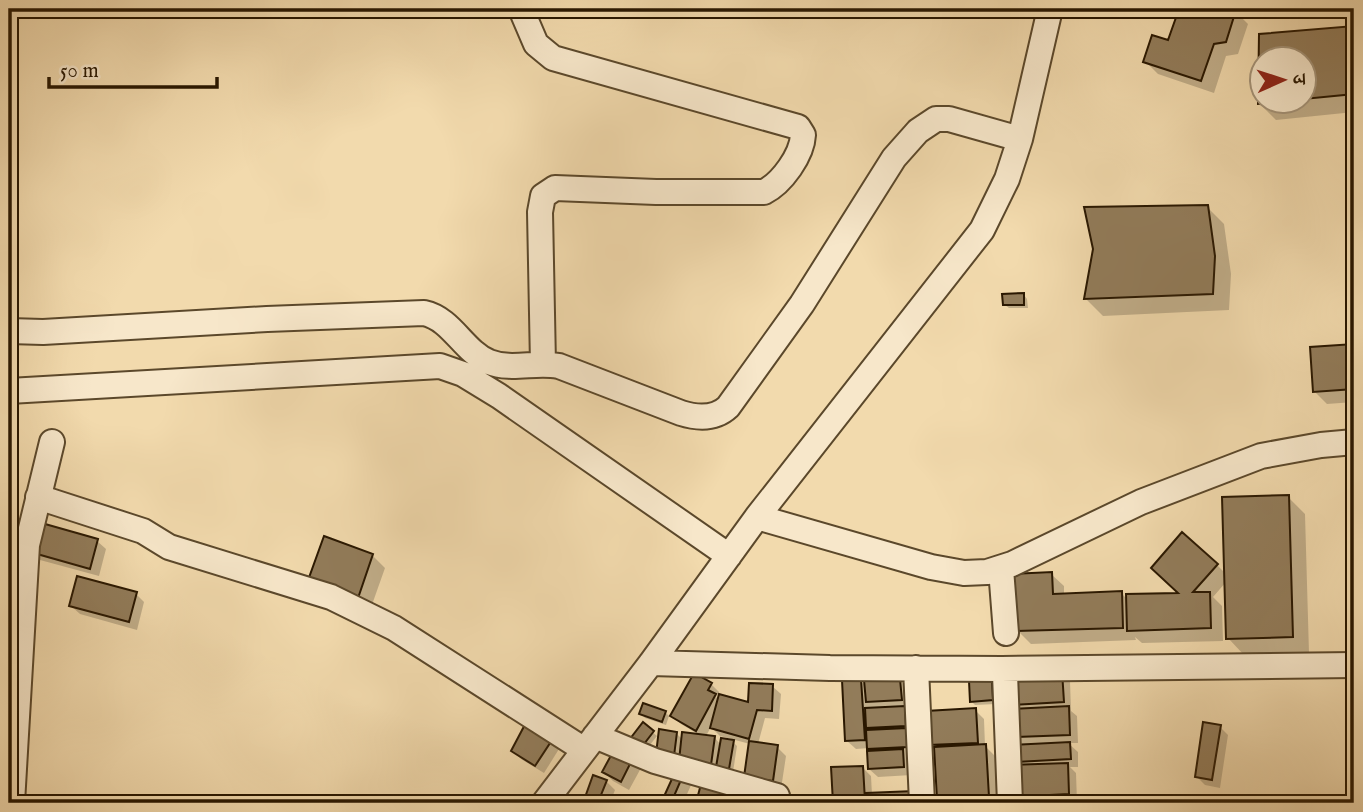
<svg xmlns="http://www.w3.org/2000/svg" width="1363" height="812" font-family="'IM FELL English','Noto Serif Devanagari',serif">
  <rect width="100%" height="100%" fill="#f2daad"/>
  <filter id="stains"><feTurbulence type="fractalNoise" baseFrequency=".00286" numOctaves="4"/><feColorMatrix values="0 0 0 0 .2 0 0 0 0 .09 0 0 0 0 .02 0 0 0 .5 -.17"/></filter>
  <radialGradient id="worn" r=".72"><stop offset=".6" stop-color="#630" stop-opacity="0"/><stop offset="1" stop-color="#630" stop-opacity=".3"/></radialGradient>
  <path fill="#0003" fill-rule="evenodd" d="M1181,9h47l7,2 13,13 -10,30 -12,2 -12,37 -56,-19 -13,-13 25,-19z
    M1354,28v84l-78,8 -17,-17 2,-67zM1262,60h42v42h-42z
    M1207,207l17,17 7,50 -2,36 -126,6 -17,-17z
    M1024,295l3,4 1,9h-19l-4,-3z
    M1354,346v56l-27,2 -13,-13 -3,-42z
    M1288,497l17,17 4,139 -65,2 -16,-17 -2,-56 -13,15 9,9 1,35 -81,2 -7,-6 1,3 -105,4 -13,-13 33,-57 13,12v9l57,-2 7,7 53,-6 36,-29 9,9z
    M97,541l9,8 -7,27 -59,-16 -8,-9z
    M372,555l13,13 -17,48 -47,-17z
    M136,594l8,8 -7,28 -57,-16 -9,-8z
    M1061,673l9,8 1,30 6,5 1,27h-10l10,9v15h-8l6,6 1,29 -54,1 -8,-7 1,-35 8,-15 -9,-9 -3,-33z
    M900,680l8,9 1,19h-4l8,8 3,38 -9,1 4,4 1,16 -34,2 -9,-8 4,-17 -4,-4 -13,1 -9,-8 14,-60 6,6z
    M991,682l4,4 1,18 -21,1 -4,-4z
    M711,684l8,8 -3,5 3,3 31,4 22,-18 9,8 -2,25 -14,-1 -7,26 19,3 9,9 -5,33 -27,-4 -4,-41 -30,-8 -9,-9 -5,9 8,1 7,8 9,-6 7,7 -4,26 -71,-15 14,-24 7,7 18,-4 -20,-12 -9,-8z
    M975,710l9,9 1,27 13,13 2,44h-57l-5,-4 -2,-48 -7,-7z
    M665,712l4,4 -3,9 -21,-7 -4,-4z
    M643,724l14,12 -15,19z
    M538,726l21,23 -15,24 -23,-14 -8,-9z
    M1220,727l8,8 -8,53 -15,-3 -8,-8z
    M616,751l25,17 -12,22 -16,-9 -9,-9z
    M862,767l9,9 1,19 50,8h-86z
    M677,772l15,11 -9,20h-20z
    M594,777l12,4 9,9 -5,13h-26z
    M702,786l23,5 8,8v4h-35z"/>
  <path fill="#927c5a" stroke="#291700" stroke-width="2" d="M1179,9l57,1 -10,32 -12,2 -13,37 -58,-19 9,-27 16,5z
    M1354,26v68l-50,5v-39h-42v42h18l-22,2 1,-70z
    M1208,205l7,51 -2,38 -129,5 9,-50 -9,-42z
    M1024,293v12h-21l-1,-11z
    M1354,344v45l-41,3 -3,-45z
    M1289,495l4,142 -67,2 -4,-142z
    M38,522l60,17 -8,30 -60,-17z
    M1182,532l36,32 -25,28h17l1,36 -84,3 -1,-37 52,-1 -27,-25z
    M324,536l49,18 -17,50 -50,-18z
    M1052,572l1,22 69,-3 1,37 -107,3 -3,-57z
    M77,576l60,16 -8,30 -60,-16z
    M1062,671l2,31 -54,3 -2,-32z
    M694,673l18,10 -4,7 8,4 -20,37 -26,-15z
    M861,679l4,61 -20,1 -3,-61z
    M900,679l2,21 -36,2 -2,-22z
    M992,680l1,20 -23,2 -1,-21z
    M749,683l24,1 -1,27 -15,-1 -8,29 -39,-11 9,-34 29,8z
    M643,703l23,8 -4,11 -23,-8z
    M905,706l1,20 -40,2 -1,-20z
    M1069,706l1,29 -57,2 -1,-28z
    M976,708l2,35 -50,2 -2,-34z
    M530,715l22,25 -17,26 -24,-15z
    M643,722l11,9 -17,22 -11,-9z
    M1203,722l18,3 -9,55 -17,-3z
    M907,728l1,19 -41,2 -1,-19z
    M659,729l18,3 -3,24 -18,-2z
    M682,732l33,4 -4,29 -32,-4z
    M721,738l13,2 -5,29 -13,-2z
    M749,741l29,4 -5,36 -29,-4z
    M1070,742l1,17 -57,3 -1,-17z
    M986,744l3,53 -52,2 -3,-52z
    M615,748l18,10 -12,24 -19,-10z
    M903,749l1,18 -36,2 -1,-18z
    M1068,763l1,31 -56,3 -1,-32z
    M863,766l2,35 -32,2 -2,-36z
    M676,770l8,3 -13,30h-10z
    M593,775l14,5 -8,20 9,3h-25z
    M701,784l25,5 -3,14h-27z
    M914,791v12h-48v-10z"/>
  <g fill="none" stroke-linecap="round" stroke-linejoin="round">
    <g stroke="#5b482b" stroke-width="28">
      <path id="minor" d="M521,9l15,35 17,14 245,69 5,8c-1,20 -21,48 -39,57h-108l-101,-4 -12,8 -3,16 3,152
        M9,331l34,1 224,-13 157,-6c28,6 39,38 65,49 23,9 47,-1 70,4l122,47c16,5 34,6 47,-6l74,-103 92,-146 24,-27 18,-12h13l71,20
        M9,391l431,-25 23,8 36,22 230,160
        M38,497l105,34 26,16 162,50 63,31 189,121
        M757,517l174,50 33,6 23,-1 25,-8 129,-62 120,-46 60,-11 33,-3
        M1001,569l5,64
        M651,663l179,5 172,1 3,5 5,129
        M916,668l6,135
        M1002,669l352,-4
        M595,736l60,25 122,35
        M12,803l15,-258 25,-103
        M544,803l107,-140 106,-146 225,-287 25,-51 13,-40 30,-130"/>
    </g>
    <use href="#minor" stroke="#f7e7ca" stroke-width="24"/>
  </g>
  <rect width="1363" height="812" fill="none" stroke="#f2daad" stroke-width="35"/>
  <rect x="10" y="10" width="1342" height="791" fill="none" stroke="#291700" stroke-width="3.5"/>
  <rect x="18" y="18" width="1328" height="777" fill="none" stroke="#291700" stroke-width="2"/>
  <g transform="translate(1283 80) rotate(87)"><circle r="33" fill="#f7e7ca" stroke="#a59479" stroke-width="2"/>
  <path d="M0-5L12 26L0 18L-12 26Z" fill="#8f2418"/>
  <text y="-10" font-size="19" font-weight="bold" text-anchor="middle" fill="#291700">उ</text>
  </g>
  <path d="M49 77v10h168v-10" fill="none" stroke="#291700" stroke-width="3.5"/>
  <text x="60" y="77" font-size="21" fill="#291700" stroke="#f7e7ca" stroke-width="5" paint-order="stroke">50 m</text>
  <rect width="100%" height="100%" filter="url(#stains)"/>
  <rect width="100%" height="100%" fill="url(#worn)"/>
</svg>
